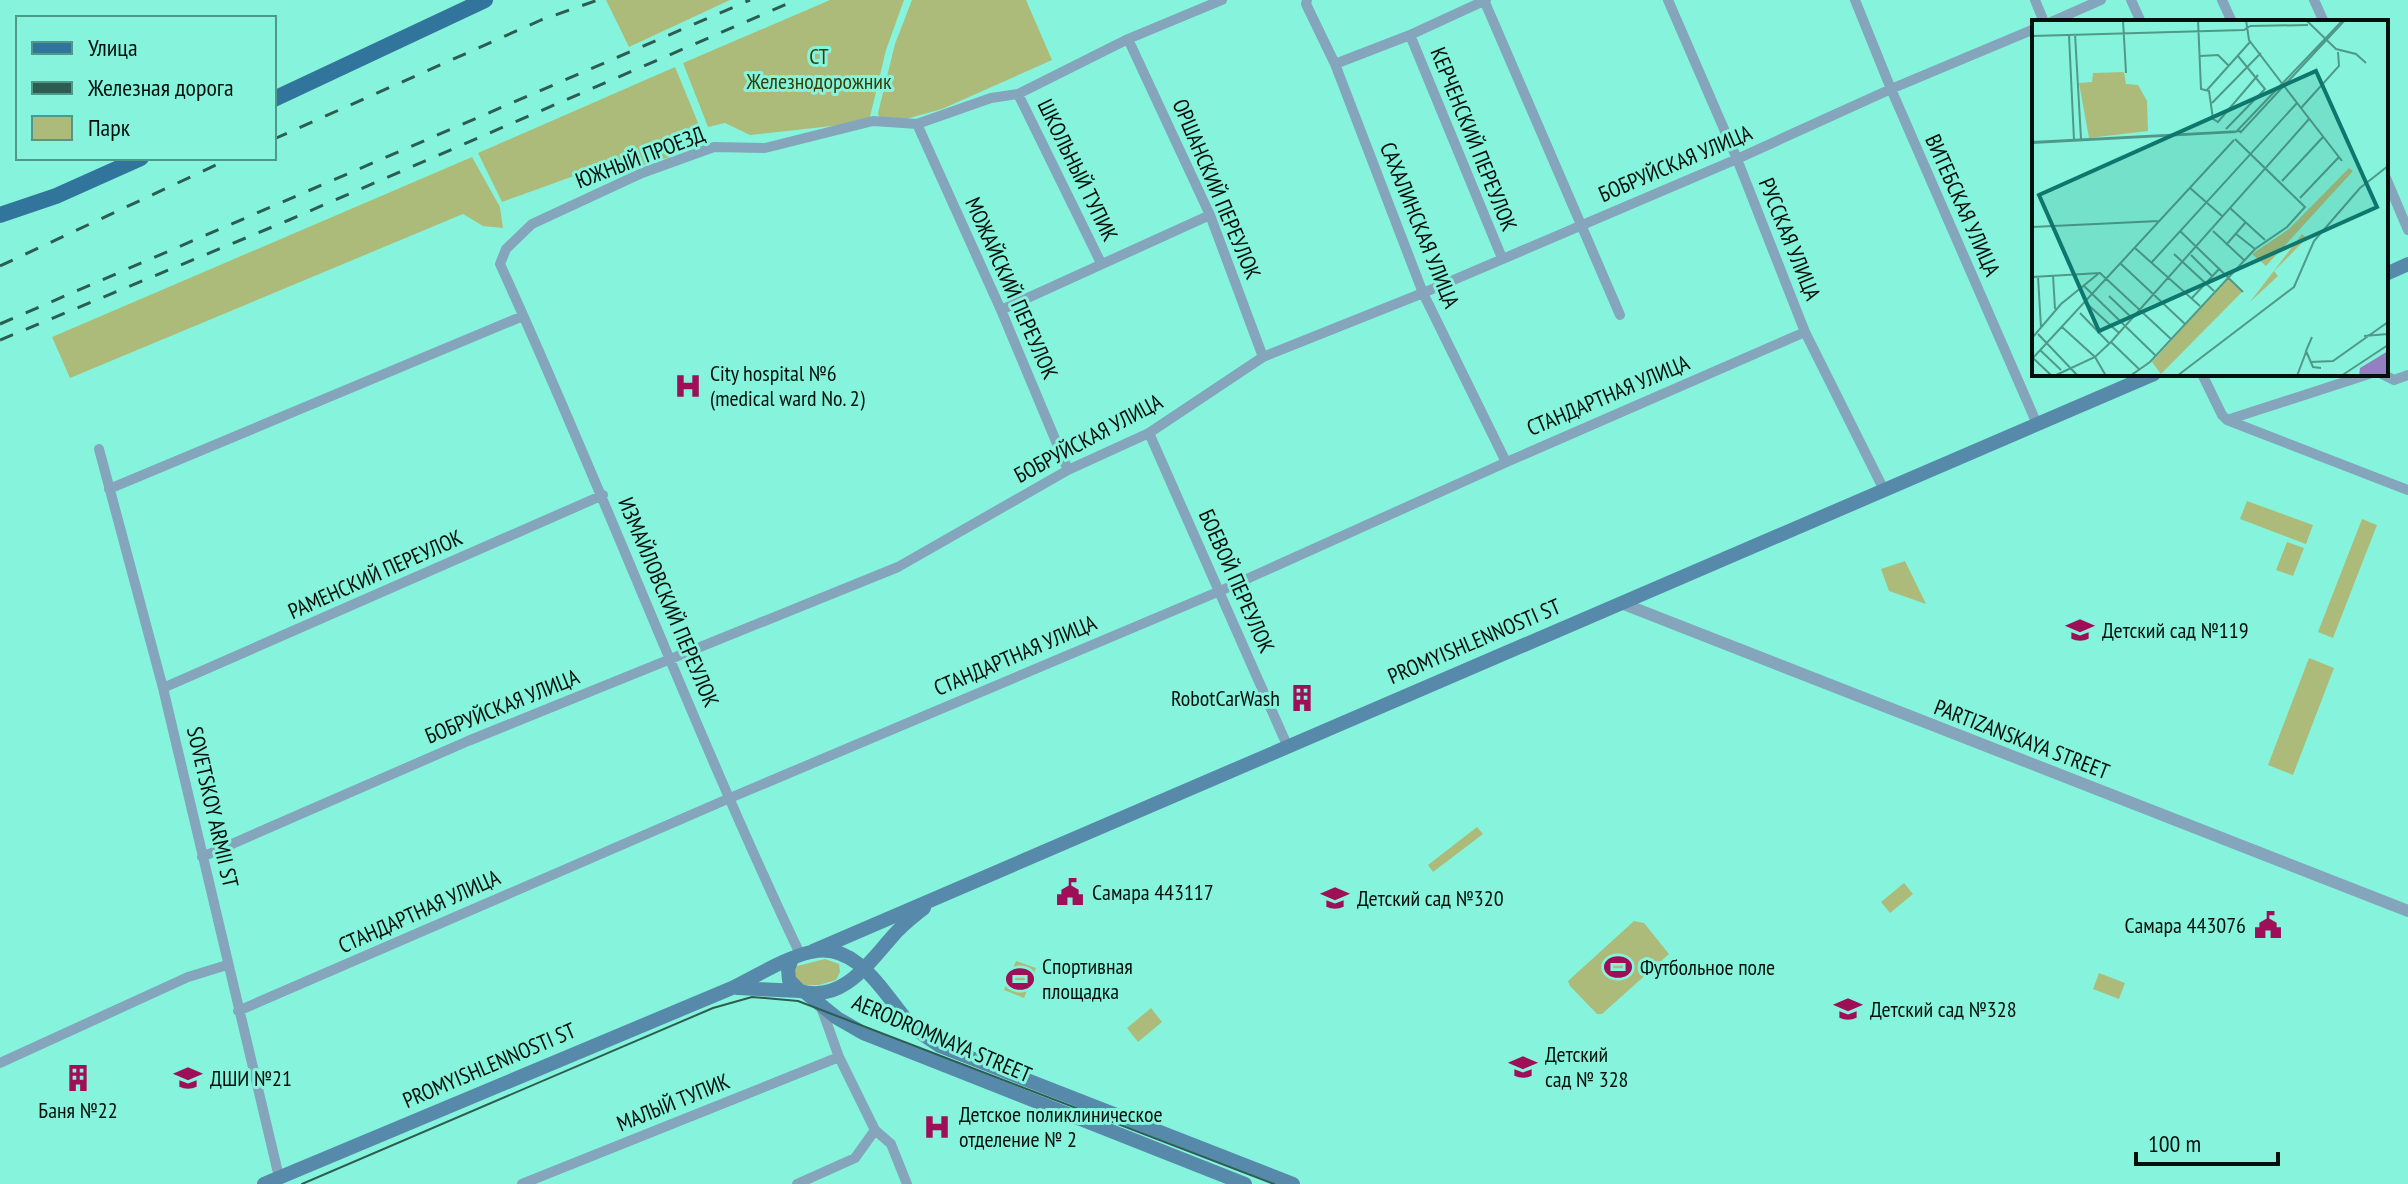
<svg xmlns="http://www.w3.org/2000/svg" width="2408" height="1184" font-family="'PT Sans Narrow',sans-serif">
  <rect width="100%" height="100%" fill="#86f4dc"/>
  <path fill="#adbb7a" d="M606,0h124l-101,47z
    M830,0h74l-18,50 -16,67 -20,7 -100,11 -25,-12 -17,4 -25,-64z
    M912,0h114l26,60 -110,49 -36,10 -27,-2 -1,-4 17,-69z
    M675,67l26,63 -28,26 -39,12 -35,-1 -97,35 -24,-49z
    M472,157l28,50 3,21 -20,-2 -20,-12 -393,164 -18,-41z
    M2247,501l66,24 -7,19 -66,-25z
    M2362,519l15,6 -44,113 -15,-6z
    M2287,542l17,6 -11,28 -17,-6z
    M1905,561l21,43 -37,-13 -8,-22z
    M2309,658l25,10 -41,107 -25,-10z
    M1477,827l6,7 -50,38 -5,-7z
    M1904,883l9,11 -23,19 -9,-11z
    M1634,921l10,2 25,31 -67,60h-5l-27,-28 -2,-5z
    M825,959l14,5 1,8 -4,8 -17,5h-20l-8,-15 2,-3z
    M1016,961l20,7 -12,30 -20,-8z
    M2099,973l26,10 -6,16 -26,-10z
    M1151,1008l11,14 -24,20 -11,-14z"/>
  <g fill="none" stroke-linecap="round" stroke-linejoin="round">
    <path stroke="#84a5bb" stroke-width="10" d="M1307,0l-1,4 29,60 88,229 83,169
      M1484,0l136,315
      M1668,0l69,159 68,173 78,156
      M1855,0l36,89 146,335
      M2035,0l9,22
      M2131,0l10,22
      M2222,0l10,22
      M2314,0l10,22
      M2051,22l50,-22
      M1410,35l92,223
      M1128,39l82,176 53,142
      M1335,64l75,-29 76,-35
      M1018,94l83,169
      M917,124l84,186 67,160
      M2386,178l22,52
      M1001,310l209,-95
      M2202,374l20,41 5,5 181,70
      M2382,374l12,6 14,-5
      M2227,420l142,-46
      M1149,433l138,312
      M99,449l64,239 116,489
      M109,489l414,-173
      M163,688l440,-193
      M202,857l266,-116 430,-174 170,-97 81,-37 114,-76 160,-64 314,-134 154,-70 143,-60
      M801,956c-108,-227 -196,-463 -301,-692l6,-15 26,-25 110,-51 72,-26 51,1 108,-27 44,3 74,-26 27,-4 110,-55 94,-39
      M821,1007l18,50 36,73
      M238,1011l492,-213 490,-207 289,-130 296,-129
      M0,1063l188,-86 39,-12
      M522,1184l317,-127
      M797,1184l58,-26 20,-28 16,14 16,40"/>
    <path stroke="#84a5bb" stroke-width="12" d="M1621,603l787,308"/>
    <path stroke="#5789aa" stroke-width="14" d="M2386,274l22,-10
      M813,951l1341,-577
      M792,959l-4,10 1,11 11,11c42,12 68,-27 92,-54 9,-11 21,-20 32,-29
      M737,988l63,3
      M806,993l31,25 26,15 382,151
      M264,1184l468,-196c25,-12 52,-30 79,-36 46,-12 74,44 99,72 9,9 20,15 30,22l353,138"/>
    <path stroke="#32759c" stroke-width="16" d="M274,99l211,-99
      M0,215l56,-19 85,-38"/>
    <path stroke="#2d5d52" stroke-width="2" d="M302,1184l411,-176 39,-11 46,4 476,183"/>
    <path stroke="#2d5d52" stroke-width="3" stroke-dasharray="14 14" stroke-linecap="butt" d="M274,139l267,-119 57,-20
      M0,266l231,-108
      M0,324l750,-324
      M0,340l289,-120 507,-220"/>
  </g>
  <defs>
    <g id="hospital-bare" transform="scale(2.16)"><path d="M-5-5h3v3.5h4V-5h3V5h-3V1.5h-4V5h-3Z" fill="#9f0f58" stroke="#86f4dc" stroke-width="2.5" paint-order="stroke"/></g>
    <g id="school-bare" transform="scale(2.16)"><path d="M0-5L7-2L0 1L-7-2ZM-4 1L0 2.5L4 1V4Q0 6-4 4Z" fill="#9f0f58" stroke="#86f4dc" stroke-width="2.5" paint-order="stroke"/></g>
    <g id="building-bare" transform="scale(2.16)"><path d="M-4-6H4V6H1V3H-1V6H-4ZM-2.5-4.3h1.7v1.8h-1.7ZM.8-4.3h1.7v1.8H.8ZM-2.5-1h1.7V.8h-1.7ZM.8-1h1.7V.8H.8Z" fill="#9f0f58" stroke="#86f4dc" stroke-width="2.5" paint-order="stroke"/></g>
    <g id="civic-bare" transform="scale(2.16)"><path d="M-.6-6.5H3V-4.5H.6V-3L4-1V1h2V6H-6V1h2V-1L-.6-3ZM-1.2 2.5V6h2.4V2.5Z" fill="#9f0f58" stroke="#86f4dc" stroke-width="2.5" paint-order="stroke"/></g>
    <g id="stadium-bare" transform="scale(2.16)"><path d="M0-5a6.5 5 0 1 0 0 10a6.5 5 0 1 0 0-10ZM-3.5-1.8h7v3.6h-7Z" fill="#9f0f58" stroke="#86f4dc" stroke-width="2.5" paint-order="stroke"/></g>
  </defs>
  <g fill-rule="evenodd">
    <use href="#hospital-bare" x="688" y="386"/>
    <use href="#school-bare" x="2080" y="630"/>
    <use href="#building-bare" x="1302" y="698"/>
    <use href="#civic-bare" x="1070" y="892"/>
    <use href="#school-bare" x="1335" y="898"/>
    <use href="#civic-bare" x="2268" y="925"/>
    <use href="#stadium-bare" x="1618" y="967"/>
    <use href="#stadium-bare" x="1020" y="979"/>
    <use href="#school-bare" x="1848" y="1009"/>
    <use href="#school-bare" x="1523" y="1067"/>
    <use href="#building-bare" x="78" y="1078"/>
    <use href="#school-bare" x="188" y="1078"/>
    <use href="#hospital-bare" x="937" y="1127"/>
  </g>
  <g text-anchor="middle" stroke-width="6" stroke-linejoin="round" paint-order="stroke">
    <g font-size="22" fill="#373f05" stroke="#86f4dc">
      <text x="819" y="64">СТ<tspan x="819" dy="25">Железнодорожник</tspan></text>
    </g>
    <g font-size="22" fill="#00100b" stroke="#86f4dc">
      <text transform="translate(1474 139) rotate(68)" y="8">КЕРЧЕНСКИЙ ПЕРЕУЛОК</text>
      <text transform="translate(640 157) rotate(-21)" y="8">ЮЖНЫЙ ПРОЕЗД</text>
      <text transform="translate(1675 163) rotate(-23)" y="8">БОБРУЙСКАЯ УЛИЦА</text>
      <text transform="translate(1078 170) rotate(64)" y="8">ШКОЛЬНЫЙ ТУПИК</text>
      <text transform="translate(1217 189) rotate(67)" y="8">ОРШАНСКИЙ ПЕРЕУЛОК</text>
      <text transform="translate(1963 205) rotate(66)" y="8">ВИТЕБСКАЯ УЛИЦА</text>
      <text transform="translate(1420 225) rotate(68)" y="8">САХАЛИНСКАЯ УЛИЦА</text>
      <text transform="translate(1790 239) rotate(68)" y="8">РУССКАЯ УЛИЦА</text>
      <text transform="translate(1012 288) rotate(66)" y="8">МОЖАЙСКИЙ ПЕРЕУЛОК</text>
      <text transform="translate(1608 395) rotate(-23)" y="8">СТАНДАРТНАЯ УЛИЦА</text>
      <text transform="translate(1088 438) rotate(-28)" y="8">БОБРУЙСКАЯ УЛИЦА</text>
      <text transform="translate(375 574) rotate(-24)" y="8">РАМЕНСКИЙ ПЕРЕУЛОК</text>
      <text transform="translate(1237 581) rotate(66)" y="8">БОЕВОЙ ПЕРЕУЛОК</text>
      <text transform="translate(669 602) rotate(67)" y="8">ИЗМАЙЛОВСКИЙ ПЕРЕУЛОК</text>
      <text transform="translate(1474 641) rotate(-23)" y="8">PROMYISHLENNOSTI ST</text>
      <text transform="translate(1015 655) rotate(-23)" y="8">СТАНДАРТНАЯ УЛИЦА</text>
      <text transform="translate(502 706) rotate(-22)" y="8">БОБРУЙСКАЯ УЛИЦА</text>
      <text transform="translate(2022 739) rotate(21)" y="8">PARTIZANSKAYA STREET</text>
      <text transform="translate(213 807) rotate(77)" y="8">SOVETSKOY ARMII ST</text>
      <text transform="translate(419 911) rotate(-24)" y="8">СТАНДАРТНАЯ УЛИЦА</text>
      <text transform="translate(942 1038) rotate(23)" y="8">AERODROMNAYA STREET</text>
      <text transform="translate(489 1065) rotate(-23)" y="8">PROMYISHLENNOSTI ST</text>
      <text transform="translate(673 1102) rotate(-22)" y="8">МАЛЫЙ ТУПИК</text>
    </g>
    <g font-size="22" fill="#00100b" stroke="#86f4dc" text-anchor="start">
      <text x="710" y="381">City hospital №6<tspan x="710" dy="25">(medical ward No. 2)</tspan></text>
      <text x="2102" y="638">Детский сад №119</text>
      <text x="1280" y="706" text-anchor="end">RobotCarWash</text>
      <text x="1092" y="900">Самара 443117</text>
      <text x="1357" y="906">Детский сад №320</text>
      <text x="2246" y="933" text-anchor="end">Самара 443076</text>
      <text x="1042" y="974">Спортивная<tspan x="1042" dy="25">площадка</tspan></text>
      <text x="1640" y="975">Футбольное поле</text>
      <text x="1870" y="1017">Детский сад №328</text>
      <text x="1545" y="1062">Детский<tspan x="1545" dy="25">сад № 328</tspan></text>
      <text x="210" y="1086">ДШИ №21</text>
      <text x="78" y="1118" text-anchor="middle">Баня №22</text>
      <text x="959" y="1122">Детское поликлиническое<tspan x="959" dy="25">отделение № 2</tspan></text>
    </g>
  </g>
  <g transform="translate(2032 20)">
    <rect width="356" height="356" fill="#86f4dc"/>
    <path d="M92,52l2,12 12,1 9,16 1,30 -59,7 -10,-55 13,-1 1,-9zM317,148l4,3 -87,95 -14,-12 37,-25zM270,214l5,4 -33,33 4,5 -28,26zM196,258l14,14 -81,82 -9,-12z" fill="#adbb7a"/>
    <path d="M356,331v25h-29l1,-8z" fill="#947fc1"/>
    <path fill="none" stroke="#509988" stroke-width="2" d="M91,0l3,53M166,0l3,69 8,2 4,28 5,3 40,-47M214,0l3,20 35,46M274,0l30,29 20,5 10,9M218,6l58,-1M43,14l6,105M37,15l5,105M0,16l212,-6 6,-4M168,36l18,-1 11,11M252,66l58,75M175,70l43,-48M180,83l49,-50M269,88l38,-42 -1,-14M194,109l39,-40 -27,-33M208,113l105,-113M0,122l210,-11M0,123l204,-11 107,-112M250,161l41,-44M158,168l32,28M268,178l39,-41M198,188l35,32M0,207l127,-6M148,211l63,61M181,211l32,30M204,214l19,15M194,225l19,-22M103,228l65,58M142,234l40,37M159,235l21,21M120,242l145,-159M88,243l65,61M21,255l2,34M6,256l3,52M0,257l68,-4 71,66M52,266l71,69M77,276l23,22M159,279l29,-31M53,282l34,31M48,293l29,30M30,307l33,30 11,19M6,314l40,42M332,316l24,-2M280,317l-6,14 7,16 8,1M0,318l29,-34 37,-30M79,322l29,28M8,330l21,20M1,338l19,18M0,339l202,-219M279,342l22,-1 55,-39M22,356l41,-19 16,-15 198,-223M98,356l20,-14 105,-113 32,-22 18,-20 -70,-68M145,356l117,-89 20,-46 46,-53 28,-22M265,356l9,-24M309,356l47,-31"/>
    <path fill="#0f766e" fill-opacity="0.15" stroke="#0f766e" stroke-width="4" d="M284,51l61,136 -278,124 -60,-136z"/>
    <rect width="356" height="356" fill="none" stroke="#00100b" stroke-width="4"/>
  </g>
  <rect x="16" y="16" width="260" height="144" fill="#86f4dc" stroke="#509988" stroke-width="2"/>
  <rect x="32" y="42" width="40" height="12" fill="#32759c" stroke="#509988" stroke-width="2"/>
  <text x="88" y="56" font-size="24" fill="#00100b">Улица</text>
  <rect x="32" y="82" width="40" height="12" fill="#2d5d52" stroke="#509988" stroke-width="2"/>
  <text x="88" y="96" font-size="24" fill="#00100b">Железная дорога</text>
  <rect x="32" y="116" width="40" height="24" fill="#adbb7a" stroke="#509988" stroke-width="2"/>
  <text x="88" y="136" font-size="24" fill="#00100b">Парк</text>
  <path d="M2136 1152v12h142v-12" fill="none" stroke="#00100b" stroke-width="4"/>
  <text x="2148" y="1152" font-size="24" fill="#00100b" stroke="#86f4dc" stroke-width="6" paint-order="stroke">100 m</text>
</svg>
